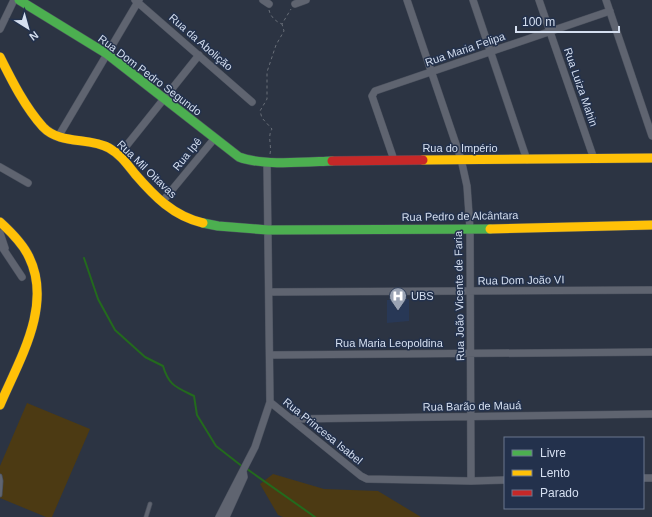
<svg xmlns="http://www.w3.org/2000/svg" width="652" height="517" font-family="Arial,sans-serif">
  <rect width="100%" height="100%" fill="#2c3443"/>
  <path fill="#283856" d="M409,299v22l-22,2v-23z"/>
  <path fill="#4c3a13" d="M27,403l63,26 -38,88h-6l-46,-19v-32z
    M273,474l51,15 54,2 43,26h-138l-5,-2 -18,-31z"/>
  <g fill="none" stroke-linecap="round" stroke-linejoin="round">
    <path stroke="#236a1d" stroke-width="2" d="M84,258l14,41 17,31 30,27 18,9c6,20 13,21 31,30l3,19 19,31 27,21
      M247,469l68,48"/>
    <g stroke="#494f5c" stroke-width="5">
      <path id="lane" d="M0,476l1,5 -1,14
        M146,517l4,-13"/>
    </g>
    <g stroke="#494f5c" stroke-width="8">
      <path id="street" d="M135,0l117,102
        M263,0l6,4
        M407,0l54,159 6,27 3,43 1,252
        M473,0l54,160
        M539,0l55,159
        M606,0l46,136
        M295,4l11,-4
        M0,29l14,-29
        M58,137l81,-137
        M119,155l80,-100
        M394,160l-22,-64 3,-5 235,-80
        M267,162l3,240 91,74 6,3 104,2 34,-1
        M0,167l28,16
        M162,202l52,-63
        M0,233l5,15
        M0,244l22,33
        M269,292l383,-2
        M271,355l381,-3
        M293,419l359,-5
        M643,478h9
        M219,517l36,-70 15,-45
        M226,517l18,-40 -1,-6"/>
    </g>
    <g stroke="#494f5c" stroke-width="10">
      <path id="fast" d="M19,0l88,54 132,103c23,9 67,5 93,4
        M203,223l15,3 50,4 222,-1"/>
    </g>
    <g stroke="#494f5c" stroke-width="10">
      <path id="slow" d="M0,57c12,24 25,50 43,70 17,18 46,10 66,21 11,6 18,16 26,26 19,22 38,42 68,49
        M423,160l229,-2
        M0,222c11,10 23,22 29,35 24,49 -10,103 -29,148
        M490,229l162,-4"/>
    </g>
    <g stroke="#494f5c" stroke-width="10">
      <path id="jam" d="M332,161l91,-1"/>
    </g>
    <path stroke="#686e78" stroke-width="1" stroke-dasharray="3 3" stroke-linecap="butt" d="M269,10c1,6 7,12 13,14l9,-15
      M270,154c2,-9 -3,-17 2,-25l-10,-11 -2,-7 7,-12v-27l9,-27 8,-14 -2,-7"/>
    <use href="#lane" stroke="#5f6470" stroke-width="3.5"/>
    <use href="#street" stroke="#5f6470" stroke-width="7"/>
    <use href="#fast" stroke="#4caf50" stroke-width="9"/>
    <use href="#slow" stroke="#ffc107" stroke-width="9"/>
    <use href="#jam" stroke="#c62828" stroke-width="9"/>
  </g>
  <defs>
    <g id="hospital-pin" transform="scale(0.9)"><path d="M0 17L-7.5 6A9.5 9.5 0 1 1 7.5 6Z" fill="#9aa3b3" stroke="#23314c"/><path d="M-5-5h3v3.5h4V-5h3V5h-3V1.5h-4V5h-3Z" fill="#fff"/></g>
  </defs>
  <g fill-rule="evenodd">
    <use href="#hospital-pin" x="398" y="296"/>
  </g>
  <g text-anchor="middle" stroke-width="3" stroke-linejoin="round" paint-order="stroke">
    <g font-size="11" fill="#d5dff0" stroke="#23314c">
      <text transform="translate(201 42) rotate(41)" y="4">Rua da Abolição</text>
      <text transform="translate(465 49) rotate(-19)" y="4">Rua Maria Felipa</text>
      <text transform="translate(150 75) rotate(37)" y="4">Rua Dom Pedro Segundo</text>
      <text transform="translate(581 87) rotate(71)" y="4">Rua Luiza Mahin</text>
      <text x="460" y="152">Rua do Império</text>
      <text transform="translate(187 154) rotate(-51)" y="4">Rua Ipê</text>
      <text transform="translate(147 169) rotate(44)" y="4">Rua Mil Oitavas</text>
      <text transform="translate(460 216) rotate(-1)" y="4">Rua Pedro de Alcântara</text>
      <text transform="translate(521 280) rotate(-1)" y="4">Rua Dom João VI</text>
      <text transform="translate(459 296) rotate(-91)" y="4">Rua João Vicente de Faria</text>
      <text x="389" y="347">Rua Maria Leopoldina</text>
      <text transform="translate(472 406) rotate(-1)" y="4">Rua Barão de Mauá</text>
      <text transform="translate(323 431) rotate(39)" y="4">Rua Princesa Isabel</text>
    </g>
    <g font-size="11" fill="#d5dff0" stroke="#23314c" text-anchor="start">
      <text x="411" y="300">UBS</text>
    </g>
  </g>
  <rect x="504" y="437" width="140" height="72" fill="#23314c" stroke="#6a778e"/>
  <rect x="512" y="450" width="20" height="6" fill="#4caf50" stroke="#6a778e"/>
  <text x="540" y="457" font-size="12" fill="#d5dff0">Livre</text>
  <rect x="512" y="470" width="20" height="6" fill="#ffc107" stroke="#6a778e"/>
  <text x="540" y="477" font-size="12" fill="#d5dff0">Lento</text>
  <rect x="512" y="490" width="20" height="6" fill="#c62828" stroke="#6a778e"/>
  <text x="540" y="497" font-size="12" fill="#d5dff0">Parado</text>
  <g transform="translate(28 28) rotate(143)" stroke="#23314c" stroke-width="3" paint-order="stroke">
  <path d="M0-3L7 15L0 10L-7 15Z" fill="#d5dff0"/>
  <text y="-6" font-size="11" font-weight="bold" text-anchor="middle" fill="#d5dff0">N</text>
  </g>
  <path d="M516 26v6h103v-6" fill="none" stroke="#d5dff0" stroke-width="2"/>
  <text x="522" y="26" font-size="12" fill="#d5dff0" stroke="#23314c" stroke-width="3" paint-order="stroke">100 m</text>
</svg>
